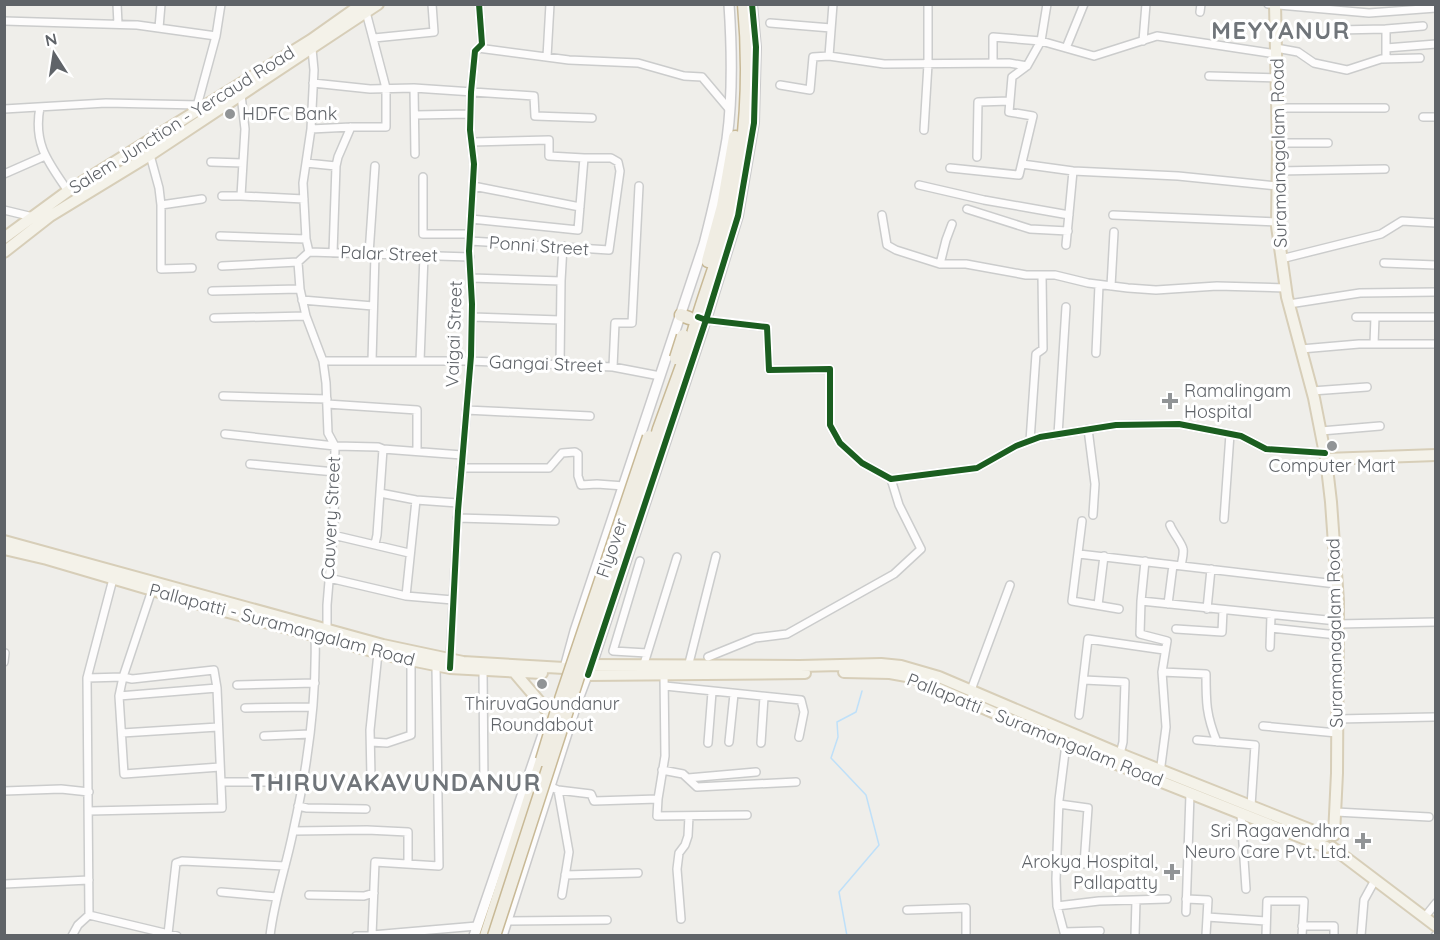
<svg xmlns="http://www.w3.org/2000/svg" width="1440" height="940" font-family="Quicksand,sans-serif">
  <rect width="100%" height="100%" fill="#efeeea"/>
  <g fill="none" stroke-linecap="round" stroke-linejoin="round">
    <path stroke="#bfe0f9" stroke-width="1.5" d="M847,936l-8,-44 40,-47 -13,-50 -35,-37 7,-21 -1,-15 19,-10 6,-21"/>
    <g stroke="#cbcccc" stroke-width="10">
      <path id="street" d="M117,4l1,20
        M833,4l-4,52 55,8 125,-1 18,3
        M1268,4l101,9 67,-5
        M1200,12l1,-8
        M4,21l133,4 79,11 -19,70
        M770,23l61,5
        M159,28l2,-24
        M1386,29l37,-3
        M1337,30l49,-1v30
        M216,36l5,-32
        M374,38l60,-6 -2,-28
        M1143,41l3,-37
        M478,48l91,12 69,3 46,13 18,1 27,32
        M1066,48l18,-44
        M1276,48l22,4 16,11 33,7 34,-11 39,-1
        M1386,48l50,-4
        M312,49l2,21 -3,59 -8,54 3,56 3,13 -11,10 2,27 6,27 17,45 3,22 2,50 7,13 -1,76 -7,83v28
        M547,57l3,-53
        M993,63v-26l48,4 6,-37
        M1209,76l68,2
        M313,83l57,6 44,-1 120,8 1,20 57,2
        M780,85l30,5 3,-33 16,-1
        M414,88l1,66
        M241,95l4,34 -4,67 63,3
        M40,107c-7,37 8,55 28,84
        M1277,108h108
        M4,109l102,-6 94,2
        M415,115l55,-1
        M1423,117h13
        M311,129l40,-2h35v-39l-20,-76
        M924,130l4,-66v-60
        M472,142l77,-2v16l35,2
        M1278,143h50
        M150,155l9,33 2,17v64l31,-1
        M977,157l1,-55 32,-1
        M211,162l32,1
        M306,163l30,3
        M1022,164l51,7 105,5 99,10
        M950,168l69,7 14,-59 -24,-4 3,-35 15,-11 14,-25 53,15 63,-20 119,18
        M1278,171l107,-2
        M4,174l41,-18
        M423,177v57h47
        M919,185l65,15 85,15
        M473,186l107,21
        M222,196h19
        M161,205l41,-6
        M967,209l63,20 38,2
        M4,210l29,7
        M882,215l5,30 9,5 44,14h26l60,11h29l33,8 40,5 28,2 61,-4 69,2
        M1113,215l164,7
        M220,236l86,3
        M470,241l139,9 11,-79 -2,-9 -7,-4h-27l-6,72 -107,-11
        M1066,245l7,-74
        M309,252l161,5
        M333,253l3,-87 2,-9 13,-30
        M369,254l6,-88
        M1281,259l100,-25 21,-13 34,2
        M1384,263l52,2
        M940,264l6,-24 6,-16
        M222,266l76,-4
        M471,278l90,3
        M1111,286l3,-54
        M212,291l88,-2
        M302,300l71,6
        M1289,304l71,-11 76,-1
        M472,317l88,3
        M1356,317h80
        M214,318l92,-2
        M704,320l63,7 2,43 61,-1v56l10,18 22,20 29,16 86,-11 39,-22 24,-9 76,-12 63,-1 62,12 25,13 59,4
        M1374,344l1,-27
        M1301,349l58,-5h77
        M1096,353l3,-68
        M323,361h147l143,6 47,9
        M372,361l3,-107
        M420,361l4,-106
        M560,365l1,-84 2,-35
        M613,367l2,-44h17l7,-137
        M1312,391l55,-4
        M223,396l104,3
        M327,404l90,6v41
        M466,410l124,6
        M1088,429l7,55 -2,31
        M1321,431l59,-5
        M225,434l110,12 43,1 5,2 79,6
        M1058,435l8,-128
        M1030,441l6,-87 7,-5 -1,-74
        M250,464l85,8
        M461,468h88l13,-15 13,-1 3,2v22l3,9 16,-1 27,2
        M380,493l36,7 42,3
        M457,518l98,3
        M1224,519l6,-85
        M1082,521l-10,80 47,8
        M1170,525c3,8 12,18 13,24 1,5 -1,11 -2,17
        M333,535l76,18
        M375,544l2,-9 6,-86
        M1079,554l257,30
        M640,561l-27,90 34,2
        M1145,561l-4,40 196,20
        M329,578l77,18 47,4
        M152,590l-29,87 -4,19 5,78 96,-7
        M406,596l10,-96
        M1141,601l-1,33 27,7 -5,31 4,55 -6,46
        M1168,604l5,-39
        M1098,605l6,-49
        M1207,609l4,-40
        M1337,624l99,-2
        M1271,628l66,7
        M1176,629l46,3 1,-22
        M1270,647l1,-32
        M708,657l47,-19 32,-4 107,-60 27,-25 -22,-44 -8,-26
        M4,662l1,-9
        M450,662l8,-151 13,-155 1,-52 -3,-53 5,-87 -4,-34 1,-38 4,-41 7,-7 -3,-40
        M436,666l3,200 -64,-4 -3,73 105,-9
        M643,667l34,-110
        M688,667l28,-111
        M483,670l1,118
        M1162,672l44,2c0,28 0,41 11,68
        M664,675l1,81 -7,43 -1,17 90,-1
        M87,678l36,-1 9,2 82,-9 3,18 5,120 -133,3
        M1084,680l41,2 -2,60 -4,16
        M237,685l78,-2
        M665,686l136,14 3,12 -5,25
        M971,690l39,-105
        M119,696l98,-8
        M245,708l67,-1
        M1079,715l9,-76 76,11
        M1337,719l97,-2
        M1263,726l74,7
        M122,733l96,-6
        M264,736l46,-2
        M1197,740l58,5 -4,61
        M371,742l16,1 24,-8v-75
        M729,742l5,-48
        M708,743l4,-51
        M761,743l3,-46
        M662,770l21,4 14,13 99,-5
        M371,777l-1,-47 8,-77
        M688,778l68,-6
        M221,782h81
        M551,787l7,3 33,4 3,7 64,-2
        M558,790l11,62 -7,43
        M4,791l57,-2 28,3
        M1059,804l29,4 -4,56
        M298,806l9,2 59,1
        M1336,812l93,5
        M1241,814l5,75
        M294,831l73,-1 41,2v32
        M565,875l73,-2
        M4,884l85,-4
        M221,892l56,5
        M309,895l55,1 10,-3
        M1186,899l22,1 -2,35
        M1057,906l42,-5 68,-2
        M907,910l59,-2v28
        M1186,912l4,-118
        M1428,913l8,-10
        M89,915l88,21
        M1207,917l59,4
        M681,919l-4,-50 2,-16 6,-8 3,-9 1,-20
        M508,921l99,-1
        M1302,926h32v10
        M1064,932l36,-1
        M168,934l8,-71 6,-2 103,5
        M72,936l6,-11 11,-10 -2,-237 26,-99
        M270,936c4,-36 16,-69 23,-104 14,-63 24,-132 22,-197
        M356,936h16
        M1065,936l-8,-30 -1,-27 3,-79 7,-56
        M1135,936l1,-36
        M1266,936l1,-35h37l-2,35
        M1361,936l3,-36 11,-20
        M1435,936l1,-1"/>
    </g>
    <g stroke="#cacacb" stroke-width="12">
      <path id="secondary" d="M566,664l9,-33 129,-387c9,-35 17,-69 23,-105 6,-44 5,-90 2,-135
        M590,670l116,-350 32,-104 16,-93 2,-76 -4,-43
        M474,936l78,-228
        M502,936l75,-234 9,-24"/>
    </g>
    <g stroke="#d7ceb8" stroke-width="14">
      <path id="primary" d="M1275,4l3,144 -1,78 10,71 27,101 12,61 5,43 7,99 -1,172 -3,62
        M4,238l64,-47 243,-151 51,-36
        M4,252l46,-36 100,-61 228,-151
        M1326,459l110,-4
        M4,541l379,104 80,17 101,6
        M4,549l43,10 170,50 174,47 59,12 92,5
        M586,665l214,1 81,-2 20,2 38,11 181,77 206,82
        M844,672l46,1 22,4 154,67 260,103
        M515,673l35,41
        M588,675l217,-2
        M1333,848l103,78"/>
    </g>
    <g stroke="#c8b996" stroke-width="15">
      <path id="highway" d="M708,261l15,-55 12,-69
        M681,315l8,3
        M691,341c10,-37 24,-73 35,-109 20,-74 25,-151 18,-228
        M486,936l56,-176"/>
    </g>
    <use href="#street" stroke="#fdfcfc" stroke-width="7"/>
    <use href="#secondary" stroke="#fdfcfc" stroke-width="9"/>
    <use href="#primary" stroke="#f4f2e9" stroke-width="10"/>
    <use href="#highway" stroke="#f0ede3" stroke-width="12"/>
    <g stroke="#c8b996" stroke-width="15" stroke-linecap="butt">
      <path id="highway-bridge" d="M676,358l7,-22
        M542,760l13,-43 94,-280
        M494,936l105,-324 43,-123 17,-60 32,-88"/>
    </g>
    <use href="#highway-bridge" stroke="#f0ede3" stroke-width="12"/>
    <g stroke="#fff" stroke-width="10">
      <path id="cycleway" d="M698,317l8,3 61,7 2,43 61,-1v56l10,18 22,20 29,16 86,-11 39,-22 24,-9 76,-12 63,-1 62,12 25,13 59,4
        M450,668l8,-157 13,-155 1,-52 -3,-53 5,-87 -4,-34 1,-38 4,-41 7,-7 -3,-40
        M588,675l118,-355 32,-104 16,-93 2,-76 -4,-43"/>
    </g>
    <use href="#cycleway" stroke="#1b5e20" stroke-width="6"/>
  </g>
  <g fill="#919496" stroke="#fff" stroke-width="2">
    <circle cx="230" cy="114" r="6"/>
    <path d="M1167 392h6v6h6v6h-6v6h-6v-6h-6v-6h6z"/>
    <circle cx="1332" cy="446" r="6"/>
    <circle cx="542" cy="684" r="6"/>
    <path d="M1360 832h6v6h6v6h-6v6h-6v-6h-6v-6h6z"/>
    <path d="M1169 863h6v6h6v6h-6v6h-6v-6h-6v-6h6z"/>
  </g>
  <g text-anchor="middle" stroke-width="6" stroke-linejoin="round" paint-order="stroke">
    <g font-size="18" fill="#5f6368" stroke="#fff" text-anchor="start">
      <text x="242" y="120">HDFC Bank</text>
      <text x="1184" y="397">Ramalingam<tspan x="1184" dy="21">Hospital</tspan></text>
      <text x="1332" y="472" text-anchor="middle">Computer Mart</text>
      <text x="542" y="710" text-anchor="middle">ThiruvaGoundanur<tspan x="542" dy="21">Roundabout</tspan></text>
      <text x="1350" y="837" text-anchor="end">Sri Ragavendhra<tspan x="1350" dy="21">Neuro Care Pvt. Ltd.</tspan></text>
      <text x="1158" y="868" text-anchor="end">Arokya Hospital,<tspan x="1158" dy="21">Pallapatty</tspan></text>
    </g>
    <g font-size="18" fill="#5f6368" stroke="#fff">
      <text transform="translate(182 120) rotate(-32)" y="6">Salem Junction - Yercaud Road</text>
      <text transform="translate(1279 153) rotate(-91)" y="6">Suramanagalam Road</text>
      <text transform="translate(539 246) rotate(4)" y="6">Ponni Street</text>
      <text transform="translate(389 254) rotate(2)" y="6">Palar Street</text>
      <text transform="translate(454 334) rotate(-88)" y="6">Vaigai Street</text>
      <text transform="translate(546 364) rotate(2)" y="6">Gangai Street</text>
      <text transform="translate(331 518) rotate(-87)" y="6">Cauvery Street</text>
      <text transform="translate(612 548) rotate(-71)" y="6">Flyover</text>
      <text transform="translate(282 625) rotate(15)" y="6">Pallapatti - Suramangalam Road</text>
      <text transform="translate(1335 633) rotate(-91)" y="6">Suramanagalam Road</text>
      <text transform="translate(1035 730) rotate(22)" y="6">Pallapatti - Suramangalam Road</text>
    </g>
    <g font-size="24" font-weight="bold" letter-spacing="1.5" fill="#70757a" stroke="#fff">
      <text x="1281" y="39">MEYYANUR</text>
      <text x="396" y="791">THIRUVAKAVUNDANUR</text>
    </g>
  </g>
  <rect width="1440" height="940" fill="none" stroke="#5f6368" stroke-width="12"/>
  <g transform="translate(54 54) rotate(348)" stroke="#ffffff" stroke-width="4.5" paint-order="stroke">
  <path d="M0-4.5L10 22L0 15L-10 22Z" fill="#5f6368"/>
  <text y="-9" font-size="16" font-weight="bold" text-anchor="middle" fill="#5f6368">N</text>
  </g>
</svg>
